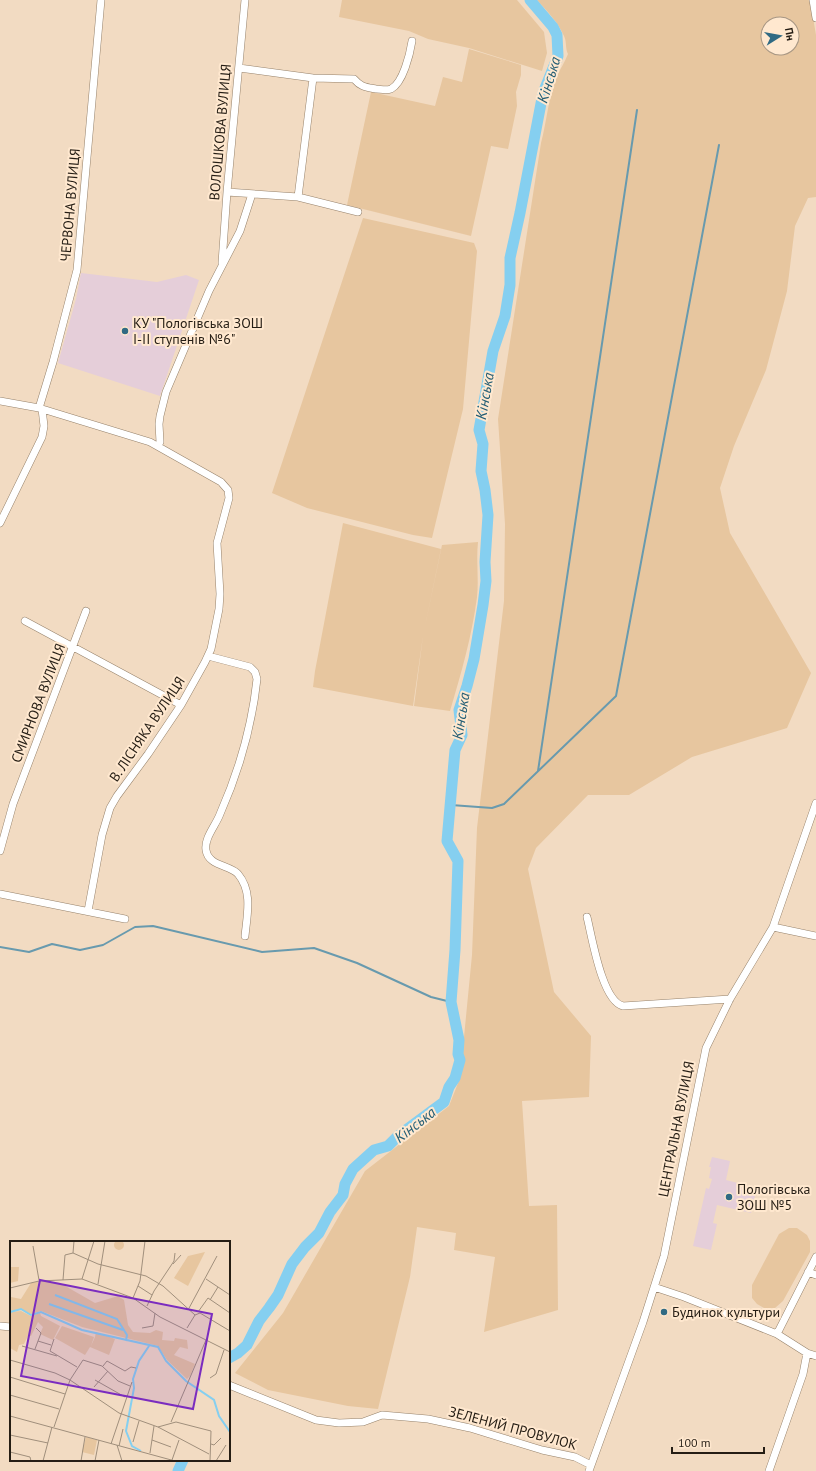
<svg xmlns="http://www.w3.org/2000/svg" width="816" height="1471" font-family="'PT Sans',sans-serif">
  <rect width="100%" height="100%" fill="#f2dbc2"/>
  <path fill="#e5ced9" d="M81,273l76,9 29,-7 13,5 -39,116 -102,-33 18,-64z
    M712,1157l18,4 -4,19 31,8 -6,25 -34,-8 -4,18 4,1 -6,26 -18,-4 13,-58 3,1 3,-10 -3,-1 2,-11h-2z"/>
  <path fill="#e7c69f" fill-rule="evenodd" d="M342,0h175l27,32 3,21 -5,18 -73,-23 -41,-9 -19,-8 -70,-14z
    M537,0h273l6,35v162l-8,1 -13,28 -8,65 -21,79 -32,76 -14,42 10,45 81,140 -24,55 -95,29 -63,38h-41l-52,53 -8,21 26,123 37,44 -2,61 -67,4 7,105 28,-1 1,105 -74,22 11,-75 -41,-7 2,-17 -39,-6 -7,50 -32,132 -30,-3 -80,-16 -33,-17 48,-60 82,-142 84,-65 11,-28 12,-123 5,-127 27,-227 1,-77 -7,-105 43,-276c6,-22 7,-45 16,-67 3,-7 8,-14 11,-22 -3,-6 -1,-12 -4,-18 -6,-14 -17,-25 -27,-36zM768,24h24v24h-24z
    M469,49l52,16v10l-5,17 1,14 -9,43 -17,-3 -20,90 -124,-31 24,-113 64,14 8,-29 19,5z
    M363,218l111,25 3,8 -14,158 -31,129 -19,-3 -106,-27 -35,-15z
    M343,523l98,26 -18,87 -10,70 -100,-19 2,-16z
    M478,542c-2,19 1,37 -1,55 -5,39 -16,77 -27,114l-36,-5 9,-70 19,-91z
    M789,1228h8l10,7 3,6v11l-27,49 -8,7h-11l-7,-4 -5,-6v-13l27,-51z"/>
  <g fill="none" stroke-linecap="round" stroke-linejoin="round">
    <path stroke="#689aae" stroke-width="2" d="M538,771l99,-661
      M451,805l41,3 12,-4 112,-108 103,-551
      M0,947l29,5 23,-8 28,6 23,-5 32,-18 18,-1 109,26 52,-4 43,15 74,34 20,5"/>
    <path stroke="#85cff0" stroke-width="11" d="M229,1358l9,-5 9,-8 12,-24 10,-13 9,-13 14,-31 13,-17 14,-14 11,-21 13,-17 2,-11 8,-15 21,-19 14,-4 10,-10 46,-34 5,-15 6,-9 5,-18 -2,-6 1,-14 -8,-38 4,-52 3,-89 -11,-20 8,-91 7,-15 -3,-25 8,-24 7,-27 9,-54 3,-24 -1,-19 3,-47 -3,-25 -4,-19 2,-27 -4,-14 14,-79 12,-35 5,-31v-27l10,-45 23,-120 15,-37 -1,-21 -4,-8 -23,-27
      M178,1471l5,-11"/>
    <g stroke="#96826b" stroke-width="8">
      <path id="minor" d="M813,0l3,18
        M239,68l74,10 41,1c7,8 11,8 22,10 4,0 10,2 15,0 12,-6 19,-35 21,-48
        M227,192l71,5 60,15
        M298,197l15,-119
        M222,263l5,-71 18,-192
        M0,401l39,7 111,34 71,40 7,8 1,8 -12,45 3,51 -1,15 -8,40 -6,13 -24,43 -33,49 -31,42 -7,12 -8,27 -14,76
        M39,408l14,-46 24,-92 24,-270
        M158,446l2,-4 -1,-18 1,-8 6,-24 43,-101 31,-60 12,-37
        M0,523l42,-86 2,-11 -2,-17
        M25,621l156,84
        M208,656l42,11 5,5 2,7c-5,47 -18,92 -37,135 -4,11 -16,24 -14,36 2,16 24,15 32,24 15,18 9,41 7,62
        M0,851l13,-47 73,-193
        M0,894l125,25
        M587,917c5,20 15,84 36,89l107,-7
        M773,927l43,9
        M808,1272l8,3
        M654,1287l30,10 93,37
        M0,1326l11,1
        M807,1353l9,3
        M229,1385l87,35 23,3 24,-1 19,-7 46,4 42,9 72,22 33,7 16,8
        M589,1471l54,-149 21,-66 42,-208 24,-49 43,-72 43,-124
        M769,1471l34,-97 4,-21 -30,-19 39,-77"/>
    </g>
    <use href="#minor" stroke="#fff" stroke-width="7"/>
  </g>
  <g fill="#306a83" stroke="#ffe8cf" stroke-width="1.5">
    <circle cx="125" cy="331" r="4"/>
    <circle cx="729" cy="1197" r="4"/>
    <circle cx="664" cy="1312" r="4"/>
  </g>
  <g text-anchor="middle" stroke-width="4" stroke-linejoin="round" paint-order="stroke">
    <g font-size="14" fill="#251d14" stroke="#ffe8cf">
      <text transform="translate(220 132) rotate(-85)" y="5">ВОЛОШКОВА ВУЛИЦЯ</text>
      <text transform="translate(70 205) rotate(-85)" y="5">ЧЕРВОНА ВУЛИЦЯ</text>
      <text transform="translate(38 703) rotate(-69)" y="5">СМИРНОВА ВУЛИЦЯ</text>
      <text transform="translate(147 729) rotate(-56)" y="5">В. ЛІСНЯКА ВУЛИЦЯ</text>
      <text transform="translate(676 1129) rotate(-79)" y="5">ЦЕНТРАЛЬНА ВУЛИЦЯ</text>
      <text transform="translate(513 1428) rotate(15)" y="5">ЗЕЛЕНИЙ ПРОВУЛОК</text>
    </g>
    <g font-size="14" fill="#251d14" stroke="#ffe8cf" text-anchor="start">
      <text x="133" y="328">КУ "Пологівська ЗОШ<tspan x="133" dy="16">І-ІІ ступенів №6"</tspan></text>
      <text x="737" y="1194">Пологівська<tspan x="737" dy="16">ЗОШ №5</tspan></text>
      <text x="672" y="1317">Будинок культури</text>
    </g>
    <g font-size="15" font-style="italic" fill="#255e75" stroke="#ffe8cf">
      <text transform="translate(549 80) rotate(-73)" y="5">Кінська</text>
      <text transform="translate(485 396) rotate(-80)" y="5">Кінська</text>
      <text transform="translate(461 716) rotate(-81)" y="5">Кінська</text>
      <text transform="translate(415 1125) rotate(-38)" y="5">Кінська</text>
    </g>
  </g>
  <g transform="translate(10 1241)">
    <rect width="220" height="220" fill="#f2dbc2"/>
    <path d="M104 4a5 5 0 1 1 10 0a5 5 0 1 1-10 0ZM195,11l-17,34 -14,-8 14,-22zM0,26h9l-1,14 -8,2zM31,40l19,2 35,20 23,-7 6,4 4,25 5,7 17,1 6,-3 7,2 -1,8 12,1 1,-3 12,2 1,9 -8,-2 -6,8 21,9 -5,12 -3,3 -20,-19 -9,-14 -76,-19 -41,-16 -10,3 -11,-5 -10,2v-16l1,2 10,2 10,-16zM11,70l10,5 9,-3 1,3 19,10 -7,14 -13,-6 3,-7 -5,-5 -7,14h-3l-4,8 -5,1 -2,7 -7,-4v-36zM52,85l32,11 -3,9 4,-9 1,-5 19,7 -6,16 -19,-8 -5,8 -30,-17zM76,196l11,3 -3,15 -12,-3z" fill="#e7c69f"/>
    <path fill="none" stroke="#85cff0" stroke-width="2" d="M45,54l62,24 10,16 -1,6M39,63l74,26M0,71l11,-3 10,6 10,-3 41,18 76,17 8,14 20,20 28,19 5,16 11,16M131,210l-9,-5 -6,-15 8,-43 -1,-9 6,-18 10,-15"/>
    <path fill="none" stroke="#a08f7c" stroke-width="1" d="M23,5l6,34M63,12l25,11 48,12 17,10 32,29 5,-2 30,18M163,23l8,-9M72,38l12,-38M196,38l24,16M53,39l2,-25 8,-2 1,-12M88,43l7,-43M128,45l14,9M0,47l29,-7 43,-2 51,19 27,19 70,35M123,57l7,-17 5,-40M200,59l8,-13M137,65l7,-15 20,-30 1,-8M178,69l29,-54M188,71l10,-14 22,15M132,87l11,-2 2,-13M177,87l8,-13M28,100l13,4M12,105l35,10M25,108l6,-16 -5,-5M40,110l27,16M40,110l4,-12M0,119l45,13 15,7M93,125l4,-5 18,10 6,-4 5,1M0,136l55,17M200,137l6,-4 8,-24M60,139l49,33 39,14 51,27M85,139l30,17M84,146l14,-16M0,154l49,14M0,175l165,45M161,181l35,-82M44,186l16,-47 13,-20 19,6 16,15 12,5M148,186l18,-5 35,9 -1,30M0,194l38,8M142,199l19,7M123,201l6,-21M101,203l21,-62M201,203l3,1 7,-7M107,204l5,16M109,205l4,-17M0,211l20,5 1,4M140,212l4,-27M162,219l7,-20M33,220l9,-34M71,220l4,-24M85,220l4,-21M206,220l10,-16"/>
    <path fill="#7b2cbf" fill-opacity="0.15" stroke="#7b2cbf" stroke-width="2" d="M30,39l172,34 -19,95 -172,-33z"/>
    <rect width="220" height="220" fill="none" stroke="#251d14" stroke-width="2"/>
  </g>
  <g transform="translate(780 36) rotate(79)"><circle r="19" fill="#ffe8cf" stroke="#a89784"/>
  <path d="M0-3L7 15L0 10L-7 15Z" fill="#306a83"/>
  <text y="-6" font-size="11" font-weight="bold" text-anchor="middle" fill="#251d14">Пн</text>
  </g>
  <path d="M672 1447v6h92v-6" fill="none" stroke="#251d14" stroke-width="2"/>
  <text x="678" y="1447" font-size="12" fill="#251d14" stroke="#ffe8cf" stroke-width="3" paint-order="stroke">100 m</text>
</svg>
